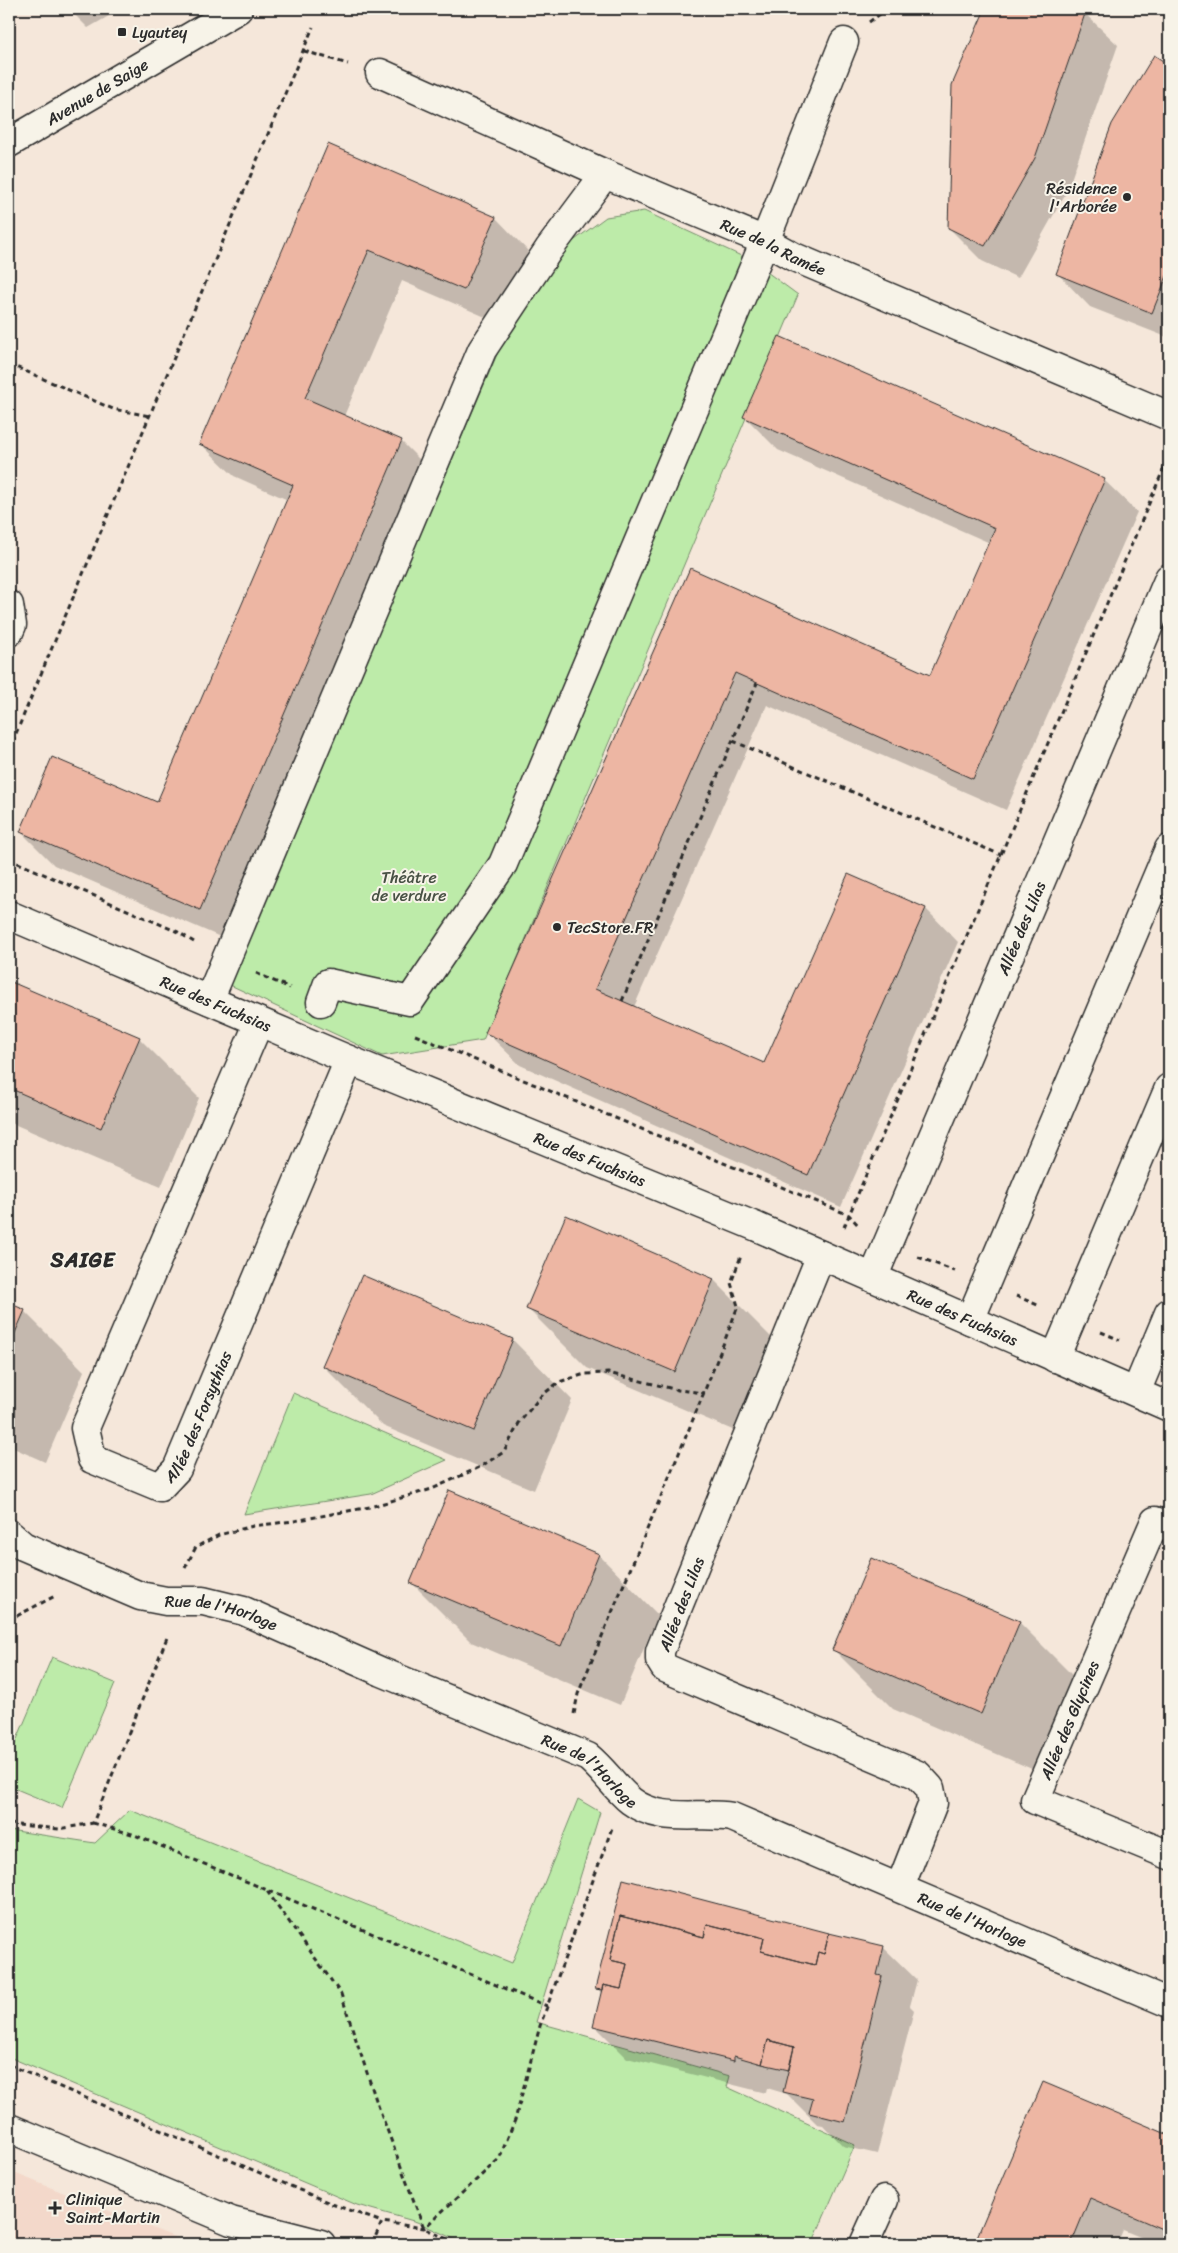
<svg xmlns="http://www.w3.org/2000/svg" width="1178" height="2253" font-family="Sriracha,sans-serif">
  <rect width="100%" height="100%" fill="#f5e7da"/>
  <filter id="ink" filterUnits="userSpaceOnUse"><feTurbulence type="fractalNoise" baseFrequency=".02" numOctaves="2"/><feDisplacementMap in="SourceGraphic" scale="10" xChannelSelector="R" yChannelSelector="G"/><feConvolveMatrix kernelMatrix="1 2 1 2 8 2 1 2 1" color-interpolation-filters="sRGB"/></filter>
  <g filter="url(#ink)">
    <path fill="#f3d8ca" d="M9,2171l183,73h-183z"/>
    <path fill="#bdeba9" stroke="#748b6a" d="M644,211l108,50 46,34 -315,745 -101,16 -154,-72 270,-632 70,-107 38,-28z
      M293,1393l154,67 -76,34 -127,20z
      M52,1657l63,26 -53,125 -53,-22v-28z
      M578,1799l22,13 -64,210 194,54 -3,11 128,58 -43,99h-347l-48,-22 -60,-17 -348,-148v-227l86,13 35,-33 382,153z"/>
    <path fill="#0003" d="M69,9h52l-33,19z
      M986,9h94l38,36 -51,146 -49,87 -36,-17 -33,-33 4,-143z
      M1154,57l15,10v271l-79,-31 -32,-33z
      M329,146l167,72 32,33 -31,71 -95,-41 -58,135 57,25 33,33 -202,468 -178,-77 -33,-33 137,-28 130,-304 -54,-24 -33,-32z
      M745,417l359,63 33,32 -131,298 -239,-105 -133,302 131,58 84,-190 77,34 32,33 -117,265 -321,-142 -33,-32 204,-463 240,106 59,-133 -212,-93z
      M9,982l130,56 60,60 -38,89 -152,-65z
      M566,1217l148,63 60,60 -39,91 -148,-63 -60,-60z
      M9,1304l15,7 60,60 -39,91 -36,-16z
      M513,1340l59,60 -38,90 -151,-64 -60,-60z
      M450,1492l149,63 59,60 -38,90 -149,-63 -60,-60z
      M1019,1622l60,60 -38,91 -148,-64 -60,-60z
      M828,1934l56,14 33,32 -7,26 4,4 -37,144 -34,-8 -20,-21 -6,-1 -30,-30 -20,-6 -1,5 -139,-35 -33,-33 8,-31 -5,-6z
      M1044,2083l125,54v107h-12l-34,-14 -6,14h-142z"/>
    <path fill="#edb6a3" stroke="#2b2b2b" d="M985,9h97l4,2 -51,147 -50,88 -37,-18 4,-143z
      M1154,55l15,10v206l-17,42 -96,-39 56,-150z
      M328,144l168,73 -32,73 -95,-40 -64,148 97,42 -202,470 -180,-78 32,-75 105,45 136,-317 -94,-41z
      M779,336l326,143 -132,300 -238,-106 -140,316 169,74 84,-189 78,34 -118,267 -323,-142 205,-465 240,107 65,-147 -252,-111z
      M9,981l131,56 -39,91 -92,-40z
      M566,1215l148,64 -39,93 -149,-63z
      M362,1275l151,64 -39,92 -152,-65z
      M9,1303l16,7 -16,37z
      M449,1490l150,64 -38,92 -151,-63z
      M871,1558l149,63 -39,93 -149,-64z
      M623,1879l206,54 -5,21 -6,-2 -3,13 -54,-14 3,-13 -57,-14 -3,13 -84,-21 -10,44 17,4 -6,25 -18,-4 -1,5 -7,-1z
      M620,1916l84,21 3,-13 57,14 -3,13 54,14 3,-13 6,2 5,-21 55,13 -7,29 5,1 -37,146 -36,-9 4,-14 -30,-7 11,-45 -26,-7 -6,24 -28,-8v5l-141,-35 10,-41 18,4 6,-25 -17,-4z
      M768,2040l26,7 -5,23 -27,-6z
      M1043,2082l126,53v97l-79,-34 -19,46h-97z"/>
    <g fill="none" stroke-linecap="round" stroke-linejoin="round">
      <g stroke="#2b2b2b" stroke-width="31">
        <g id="minor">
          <path id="s1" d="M380,73l225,101 160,67 29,16 375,159"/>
          <path id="s2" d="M9,143l229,-134"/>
          <path d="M9,605l3,20 -3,7"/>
          <path id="s3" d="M9,915l340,145 408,167 412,180"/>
          <path d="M209,1000l273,-650 67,-101 56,-75"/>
          <path d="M321,1002l7,-19 82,18 93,-137 262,-623 79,-199"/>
          <path id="s4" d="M259,1022l-174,406 7,31 68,28 17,-18 172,-409"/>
          <path d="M821,1255l-161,396v9l5,8 253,107 12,13 3,15 -33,84"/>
          <path id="s5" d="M873,1278l296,-700"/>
          <path d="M970,1320l199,-471"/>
          <path d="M1055,1358l114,-270"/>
          <path d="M1136,1392l33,-79"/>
          <path d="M1169,1527l-14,-6 -120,279 134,55"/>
          <path id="s6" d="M9,1534l14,12 117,50 26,5h37l41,10 138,61 206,85c16,13 27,31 43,44 30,23 68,10 101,16l437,186"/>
          <path d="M9,2128l222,93 90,23"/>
          <path d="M864,2244l20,-44"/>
        </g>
      </g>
      <path stroke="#2b2b2b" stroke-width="3" stroke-dasharray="5 4" stroke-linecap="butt" d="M869,22l18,-13
        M304,51l44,13
        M9,364l104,45 37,7
        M733,741l268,114
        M9,750l304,-723
        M9,859l169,73 19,12
        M256,973l34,15
        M622,1001l135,-318
        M415,1035l434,180 9,10
        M844,1227l325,-771
        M918,1257l37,14
        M1016,1296l24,10
        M1101,1332l19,8
        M185,1568l11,-21 23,-12 34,-9 41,-5 76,-14 62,-18 46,-21 26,-16 15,-29 22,-27 18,-14 26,-8 23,-1 70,17 27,3
        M9,1620l46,-24
        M574,1714l4,-20c53,-129 110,-257 160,-388l-7,-23 10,-27
        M93,1823l39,11 415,172
        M9,1824l50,5 34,-6 75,-188
        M267,1891l74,103 35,106 48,128 33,16
        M9,2065l323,139 50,18
        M372,2244l10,-22 42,6 75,-69 16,-39 25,-94 72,-198"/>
      <use href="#minor" stroke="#f7f3e8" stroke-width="28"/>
    </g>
  </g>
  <g fill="#2b2b2b" stroke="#f7f3e8" stroke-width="2">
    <rect x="117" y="27" width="10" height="10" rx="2.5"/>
    <circle cx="1127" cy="197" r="5"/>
    <circle cx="557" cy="927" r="5"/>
    <path d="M52.5 2200.5h5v5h5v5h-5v5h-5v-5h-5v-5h5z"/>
  </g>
  <g text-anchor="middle" stroke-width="4" stroke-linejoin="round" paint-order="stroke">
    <g font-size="16" fill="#2b2b2b" stroke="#f7f3e8" text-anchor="start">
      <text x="132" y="38">Lyautey</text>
      <text x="1117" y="194" text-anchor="end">Résidence<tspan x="1117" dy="18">l'Arborée</tspan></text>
      <text x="567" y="933">TecStore.FR</text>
      <text x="66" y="2205">Clinique<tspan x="66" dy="18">Saint-Martin</tspan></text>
    </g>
    <g font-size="16" fill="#2b2b2b" stroke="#f7f3e8">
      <text dy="6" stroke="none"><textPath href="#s2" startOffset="102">Avenue de Saige</textPath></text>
      <text dy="6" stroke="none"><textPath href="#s1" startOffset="430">Rue de la Ramée</textPath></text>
      <text dy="6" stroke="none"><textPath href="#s5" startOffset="380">Allée des Lilas</textPath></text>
      <text dy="6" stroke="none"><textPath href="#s3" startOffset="225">Rue des Fuchsias</textPath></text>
      <text dy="6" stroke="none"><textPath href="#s3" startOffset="630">Rue des Fuchsias</textPath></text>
      <text dy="6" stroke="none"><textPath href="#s3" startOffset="1035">Rue des Fuchsias</textPath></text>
      <text dy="6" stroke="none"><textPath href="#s4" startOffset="628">Allée des Forsythias</textPath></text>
      <text transform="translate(681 1604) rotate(-69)" y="6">Allée des Lilas</text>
      <text dy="6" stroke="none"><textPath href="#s6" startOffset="229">Rue de l'Horloge</textPath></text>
      <text transform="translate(1069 1720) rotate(-67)" y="6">Allée des Glycines</text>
      <text dy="6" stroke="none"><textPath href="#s6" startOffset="634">Rue de l'Horloge</textPath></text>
      <text dy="6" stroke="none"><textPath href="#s6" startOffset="1052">Rue de l'Horloge</textPath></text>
    </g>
    <g font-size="16" fill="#485144" stroke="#f7f3e8">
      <text x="409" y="883">Théâtre<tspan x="409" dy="18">de verdure</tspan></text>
    </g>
    <g font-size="21" font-weight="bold" letter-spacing="1" fill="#2b2b2b" stroke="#f7f3e8">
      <text x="83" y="1267">SAIGE</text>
    </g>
  </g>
  <rect width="1178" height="2253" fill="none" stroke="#f7f3e8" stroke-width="30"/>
  <rect x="15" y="15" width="1148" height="2223" fill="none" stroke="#2b2b2b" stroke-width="2" filter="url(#ink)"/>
</svg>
